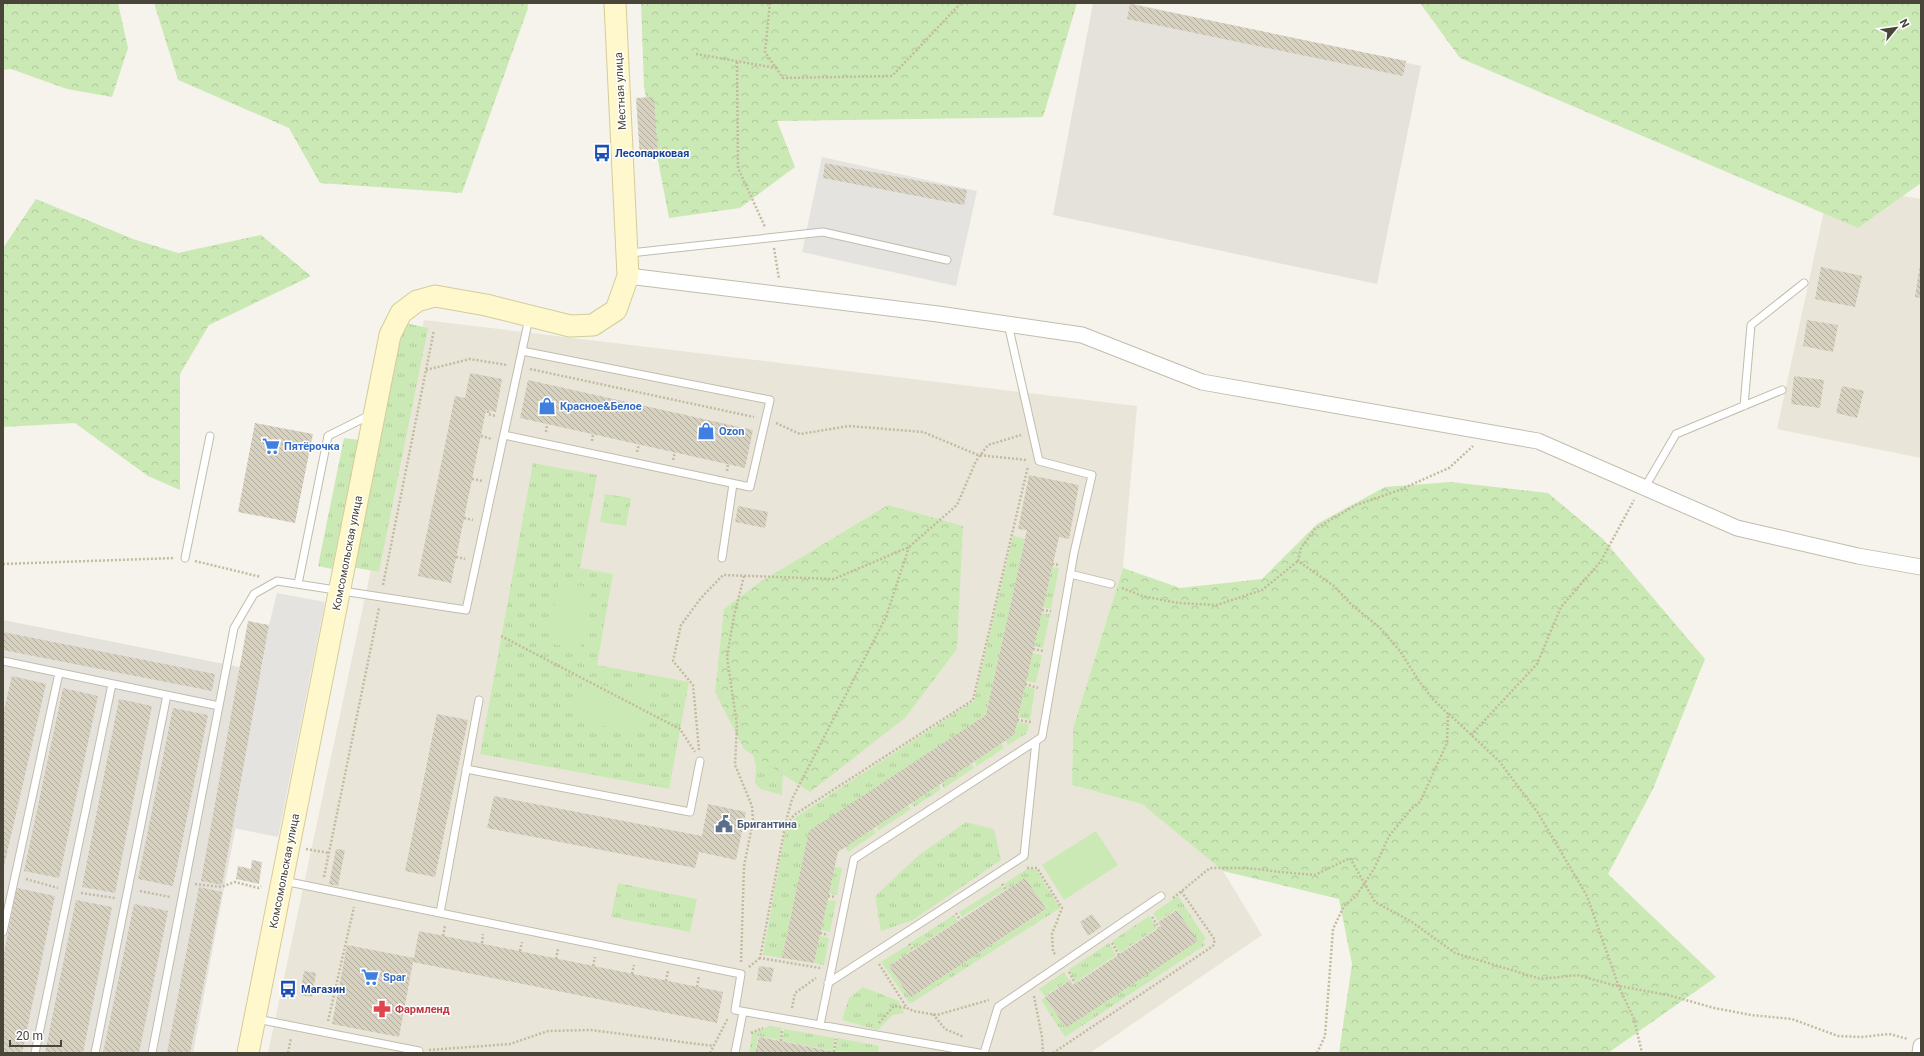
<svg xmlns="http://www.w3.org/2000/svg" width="1924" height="1056" font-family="Roboto,sans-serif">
  <defs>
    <pattern id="grass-tufts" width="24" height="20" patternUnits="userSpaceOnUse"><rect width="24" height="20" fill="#cbe9b5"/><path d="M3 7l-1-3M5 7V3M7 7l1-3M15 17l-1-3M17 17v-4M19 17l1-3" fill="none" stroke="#b0c99c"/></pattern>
    <pattern id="forest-crowns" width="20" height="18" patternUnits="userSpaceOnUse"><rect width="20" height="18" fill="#cbe9b5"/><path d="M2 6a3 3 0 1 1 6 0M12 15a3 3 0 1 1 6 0" fill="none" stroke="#b0c99c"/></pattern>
    <pattern id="building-back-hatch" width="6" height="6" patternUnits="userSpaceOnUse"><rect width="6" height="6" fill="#d7d1c0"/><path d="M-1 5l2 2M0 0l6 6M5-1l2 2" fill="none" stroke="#b0ab9d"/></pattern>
  </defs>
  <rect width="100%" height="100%" fill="#f5f3eb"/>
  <path fill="#e9e6d9" d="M1830,183l91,16v259l-144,-29z
    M424,320l713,86 -14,162 -50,160 -1,57 70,18 81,68 39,64 -172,118h-822z"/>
  <path fill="#e5e2dc" d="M1093,3h37l291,63 -44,218 -324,-69z
    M3,620l262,52 -72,381h-190z"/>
  <path fill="url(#grass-tufts)" d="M401,322l27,6 -49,244 -27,-5z
    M344,438l15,2 -27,129 -14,-3z
    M533,463l64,12 -17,93 33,6 -16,91 92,17 -20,107 -189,-35z
    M605,494l26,4 -5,28 -26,-4z
    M1013,536l12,3 -39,176 -176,116 -28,127 -19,-3 23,-127 10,-11 178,-116z
    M1052,567l7,1 -8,41 -8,-2z
    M1041,613l9,1 -7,34 -9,-2z
    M1032,653l10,2 -6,28 -10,-2z
    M1025,686l10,3 -5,31 -12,-3z
    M1017,722l12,2 -2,9 -19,12 -3,-5z
    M1001,743l3,5 -27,18 -3,-5z
    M750,745l33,13 -1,37 -22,-6 -5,-6 1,-17z
    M971,763l3,5 -30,20 -3,-5z
    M938,785l3,4 -27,18 -3,-4z
    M908,805l3,4 -33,22 -2,-5z
    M966,822l28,7 7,31 -88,60 -32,11 -6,-35 44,-41z
    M873,828l3,5 -28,19 -3,-5z
    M834,867l8,1 -5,27 -8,-2z
    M1027,869h9l24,39 -147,94 -4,1 -28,-41 27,-17 4,6 -23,15 21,32 135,-88 -20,-32 -18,11 -3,-5z
    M618,883l79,16 -7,33 -79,-15z
    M1001,886l3,4 -42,27 -3,-5z
    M1178,896l28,43 -3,3 2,3 -140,92 -24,-37 4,-3 21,31 131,-87 -20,-32 -19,12 -5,-8z
    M827,900l9,1 -6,31 -9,-2z
    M954,915l4,6 -44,28 -4,-6z
    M1149,916l8,12 -37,25 -8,-12z
    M820,936l9,2 -5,27 -10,-2z
    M1109,943l7,12 -40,27 -8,-12z
    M1064,972l5,8 -24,16 -6,-7z
    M863,987l36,14 5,12 -11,2 -15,15 -36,-10 7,-22z
    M769,1026l13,2 -2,12 -22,-4 -3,17h-6l3,-20z
    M784,1029l51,9 -2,13 -51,-10z
    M837,1038l42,8 -1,7 -43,-2z"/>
  <path fill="url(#forest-crowns)" d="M3,3h115l10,45 -16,49 -45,-8 -56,-20 -8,1z
    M154,3h373l1,5 -66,185 -142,-10 -31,-55 -111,-48z
    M641,3h436l-34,114 -266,4 18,46 -55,41 -71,10 -25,-131z
    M1420,3h501v180l-63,45 -398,-170z
    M36,199l97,40 45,14 83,-18 50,41 -102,49 -29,49v116l-32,-14 -73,-53 -72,4v-179z
    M1451,482l97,11 55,46 102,120 -52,130 -45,85 108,103 -108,76h-269l13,-89 -13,-65 -116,-28 -81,-67 -70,-19 1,-57 50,-160 57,20 82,-9 55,-55 68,-37z
    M888,505l75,21 -6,123 -52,69 -95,74 -66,-43 -29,-57 9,-83 33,-25z"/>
  <path fill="#cbe9b5" d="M559,582l33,6 -12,61 -33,-6z
    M583,681l66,14 -9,39 -65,-14z
    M1096,831l22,34 -54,35 -22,-35z"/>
  <path fill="#e4e3df" d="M822,157l155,34 -21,95 -154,-34z
    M277,593l48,9 -47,235 -45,-9 36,-203z"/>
  <path fill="url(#building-back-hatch)" d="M1130,4l276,57 -3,15 -276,-57z
    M654,97l4,59 -18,2 -4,-60z
    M825,163l142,27 -3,15 -141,-27z
    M1920,264l1,1v33l-6,-1z
    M1821,267l41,9 -7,31 -40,-8z
    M1807,320l31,5 -5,27 -30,-6z
    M470,373l32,6 -6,33 -10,-2 -35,173 -33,-7 37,-180 10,2z
    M1794,376l30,4 -4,28 -29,-4z
    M528,380l225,50 -8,38 -225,-50z
    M1842,386l22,5 -7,27 -21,-5z
    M255,423l58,11 -18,89 -57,-11z
    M1029,475l50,10 -10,54 -10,-2 -45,198 -176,117 -24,111 -32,-5 27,-127 177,-116 41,-185 -9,-1z
    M738,506l30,6 -3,16 -30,-6z
    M248,621l21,4 -47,260 -21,-4z
    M3,632l212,42 -3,17 -209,-41z
    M12,676l34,8 -42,182 -1,-152z
    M63,688l35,8 -39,182 -35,-7z
    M119,699l33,7 -37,187 -33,-6z
    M173,708l35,7 -35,171 -35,-7z
    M437,714l31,6 -33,157 -30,-6z
    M494,796l208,40 6,-32 38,8 -10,48 -37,-8 -4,16 -208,-40z
    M336,849l9,1 -7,36 -9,-2z
    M252,860l10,2 -3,22 -23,-5 2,-13 13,3z
    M1025,878l21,31 -136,89 -21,-32z
    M199,887l23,5 -32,161h-23z
    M17,888l38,8 -33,157h-19v-95z
    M76,900l36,7 -29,146h-38z
    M134,904l34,7 -29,142h-36z
    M1177,910l21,31 -132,87 -21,-31 25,-17 3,5 86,-57 2,-1 -3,-5z
    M1092,914l9,13 -13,9 -8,-14z
    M419,931l304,61 -6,31 -304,-61 -14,75 -67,-13 15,-79 67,13z
    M759,966l15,2 -3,14 -14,-2z
    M304,971l12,2 -4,24 -12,-2z
    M759,1037l76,15v1h-80z"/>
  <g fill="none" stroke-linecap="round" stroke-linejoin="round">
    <g stroke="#c1bdad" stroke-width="9">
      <path id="lane" d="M630,253l193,-21 124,28
        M1744,406l7,-81 53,-42
        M504,435l246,52 20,-87 -248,-49
        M1645,487l31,-53 106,-44
        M185,558l25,-122
        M722,558l11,-74
        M1070,574l41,10
        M298,584l30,-148 42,-21
        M3,661l216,45
        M466,769l224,43 10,-51
        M284,881l156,32 39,-213
        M440,913l301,61 -6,36 244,43
        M3,932l56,-259
        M828,983l196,-127 12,-115
        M257,1019l162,32 -1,2
        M820,1025l34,-166 188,-122 32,-184 18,-78 -53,-14 -31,-137
        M35,1053l77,-369
        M95,1053l72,-358
        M152,1053l82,-425 20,-34 23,-13 189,29 63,-292
        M735,1053l8,-41
        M984,1053l14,-46 163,-111"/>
    </g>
    <g stroke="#c1bdad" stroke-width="17">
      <path id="street" d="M628,276l310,38 144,21 120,47 336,59 199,87 121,28 63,11
        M1920,1053l1,-7"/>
    </g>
    <g stroke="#d4cc9b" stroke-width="23">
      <path id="secondary" d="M248,1053l142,-718 11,-22 16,-12 18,-5 51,9 84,21 23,-1 23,-15 12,-34 -13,-273"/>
    </g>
    <path stroke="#c3ba9f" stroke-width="2.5" stroke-dasharray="2 2" stroke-linecap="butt" d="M770,3l-5,49 18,26 109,-2 69,-73
      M696,54l80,14
      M737,62l1,106 27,59
      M774,248l5,31
      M530,369l224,48
      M426,370l44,-11 37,6
      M488,411v3l8,2
      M776,423l24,11 49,-8 74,6 55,23 49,5
      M546,432l1,-8
      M481,436l11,3
      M592,441l1,-7
      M637,452l2,-8
      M673,460l2,-8
      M727,471l1,-7
      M472,479l11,2
      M464,518l9,2
      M456,557l9,2
      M195,561l66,16
      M3,564l172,-6
      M1052,564l8,1
      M744,576l-10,40 -7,41 10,68 -2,40 17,41 1,15 32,6 -25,131 60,10
      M383,585l51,-255
      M1122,588l20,8 36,7 39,2 45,-15 36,-29
      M1042,610l9,1
      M501,636l179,93 15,23
      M1033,649l11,2
      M1025,684l13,4
      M1449,714l50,47 39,52 49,83 32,91 15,32 8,34
      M1017,720l14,2
      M1471,735l66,-71 24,-57 40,-46 33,-61
      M699,750l-6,-65 -20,-24 8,-36 20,-27 22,-23 111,4 75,-32 48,-42 19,-44 12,-16 33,-10
      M785,825l7,-26 94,-182 23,-70
      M785,827l9,-12 179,-115 55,-234
      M306,849l23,4
      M1027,868h10l25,40 -10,26 1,18 2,2
      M324,877l55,-269
      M26,879l32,9
      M195,884l26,3 14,-5 23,6 3,-2
      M1002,884l4,6
      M140,891l30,6
      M81,893l34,5
      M828,896l8,1
      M1173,898l37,-30h37l33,4 35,3 35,-17 25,44 37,20 43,31 86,26 36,-4 36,10 55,10 46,13 37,7 41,4 46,17 24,1 27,-3 19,5
      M956,913l4,7
      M1152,917l7,11
      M820,933l8,2
      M443,936l2,-10
      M482,943l1,-9
      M1112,943l7,12
      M909,944l4,6
      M520,951l2,-9
      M556,959l2,-10
      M741,962l3,-96 9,-45
      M879,964l28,44 6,3 24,4 52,-15
      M593,966l2,-9
      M749,967l11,-9
      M1069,972l6,11
      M632,974l2,-9
      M666,981l2,-10
      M697,987l2,-11
      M1034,996l8,41 1,16
      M792,1008l3,-15 21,-15
      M933,1014l12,15 19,8
      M328,1021l26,-114
      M879,1023l15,-17 12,2
      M751,1033l12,-5
      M781,1041l1,-11
      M429,1050l81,-6 38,-13 43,-1 122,16
      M834,1052l2,-13
      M288,1053l3,-15
      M710,1053l18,-35
      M1053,1053l160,-107 2,-6 -34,-49
      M1317,1053l8,-17 8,-107 11,-23 12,-10 18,-27 15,-33 23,-28 8,-6 27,-59 1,-29 -16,-16 -13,-17 -19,-30 -20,-23 -28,-23 -18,-19 -36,-25 3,-13 14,-19 41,-24 41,-14 52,-23 24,-22"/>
    <use href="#lane" stroke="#fff" stroke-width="7"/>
    <use href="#street" stroke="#fff" stroke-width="15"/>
    <use href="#secondary" stroke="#fef8cc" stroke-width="21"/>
  </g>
  <defs>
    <g id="bus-bare" transform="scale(1.38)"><path d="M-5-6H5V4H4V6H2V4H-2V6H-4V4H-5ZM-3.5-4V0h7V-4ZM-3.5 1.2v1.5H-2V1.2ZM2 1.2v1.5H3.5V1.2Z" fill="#1a4fb4" stroke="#fff" stroke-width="2.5" paint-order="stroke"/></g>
    <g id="shop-bare" transform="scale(1.38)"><path d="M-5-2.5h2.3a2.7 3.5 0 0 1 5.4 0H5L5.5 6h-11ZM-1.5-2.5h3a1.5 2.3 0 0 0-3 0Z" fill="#3f7fe0" stroke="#fff" stroke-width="2.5" paint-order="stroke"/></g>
    <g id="supermarket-bare" transform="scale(1.38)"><path d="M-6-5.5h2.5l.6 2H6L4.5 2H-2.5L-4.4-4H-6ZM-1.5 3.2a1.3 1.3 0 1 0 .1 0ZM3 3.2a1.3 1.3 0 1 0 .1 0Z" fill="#3f7fe0" stroke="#fff" stroke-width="2.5" paint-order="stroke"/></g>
    <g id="civic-bare" transform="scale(1.38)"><path d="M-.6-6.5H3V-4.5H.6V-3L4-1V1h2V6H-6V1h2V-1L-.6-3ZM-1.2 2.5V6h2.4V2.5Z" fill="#5c6f8a" stroke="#fff" stroke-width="2.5" paint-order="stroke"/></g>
    <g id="pharmacy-bare" transform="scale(1.38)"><path d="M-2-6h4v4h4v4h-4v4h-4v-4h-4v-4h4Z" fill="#e0444e" stroke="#fff" stroke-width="2.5" paint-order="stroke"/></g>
  </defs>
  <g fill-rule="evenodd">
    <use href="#bus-bare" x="602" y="153"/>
    <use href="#shop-bare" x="547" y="406"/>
    <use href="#shop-bare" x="706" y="431"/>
    <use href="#supermarket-bare" x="271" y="446"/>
    <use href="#civic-bare" x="724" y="824"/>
    <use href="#supermarket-bare" x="370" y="977"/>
    <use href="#bus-bare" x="288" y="989"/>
    <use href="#pharmacy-bare" x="382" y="1009"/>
  </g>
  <g text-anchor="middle" stroke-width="3" stroke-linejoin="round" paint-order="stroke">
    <g font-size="11" fill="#4a4539" stroke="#fff">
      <text transform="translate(620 91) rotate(-93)" y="4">Местная улица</text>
      <text transform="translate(347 553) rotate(-79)" y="4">Комсомольская улица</text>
      <text transform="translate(284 871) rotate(-79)" y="4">Комсомольская улица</text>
    </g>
    <g font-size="11" font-weight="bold" fill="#164399" stroke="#fff" text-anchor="start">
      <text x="615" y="157">Лесопарковая</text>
      <text x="301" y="993">Магазин</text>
    </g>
    <g font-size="11" font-weight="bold" fill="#366cbe" stroke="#fff" text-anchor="start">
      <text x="560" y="410">Красное&amp;Белое</text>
      <text x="719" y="435">Ozon</text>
      <text x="284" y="450">Пятёрочка</text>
      <text x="383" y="981">Spar</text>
    </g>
    <g font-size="11" font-weight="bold" fill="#4e5e75" stroke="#fff" text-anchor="start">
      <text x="737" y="828">Бригантина</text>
    </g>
    <g font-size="11" font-weight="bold" fill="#be3a42" stroke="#fff" text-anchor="start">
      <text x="395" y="1013">Фармленд</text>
    </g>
  </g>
  <rect width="1924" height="1056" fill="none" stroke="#4a4539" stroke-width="8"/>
  <g transform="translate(1896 28) rotate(61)" stroke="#ffffff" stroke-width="3" paint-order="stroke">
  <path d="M0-3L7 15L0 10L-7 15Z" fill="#4a4539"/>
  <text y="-6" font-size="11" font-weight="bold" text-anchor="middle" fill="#4a4539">N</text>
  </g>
  <path d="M10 1040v6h51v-6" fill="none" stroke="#4a4539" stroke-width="2"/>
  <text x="16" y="1040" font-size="12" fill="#4a4539" stroke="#ffffff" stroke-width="3" paint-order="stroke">20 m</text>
</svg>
